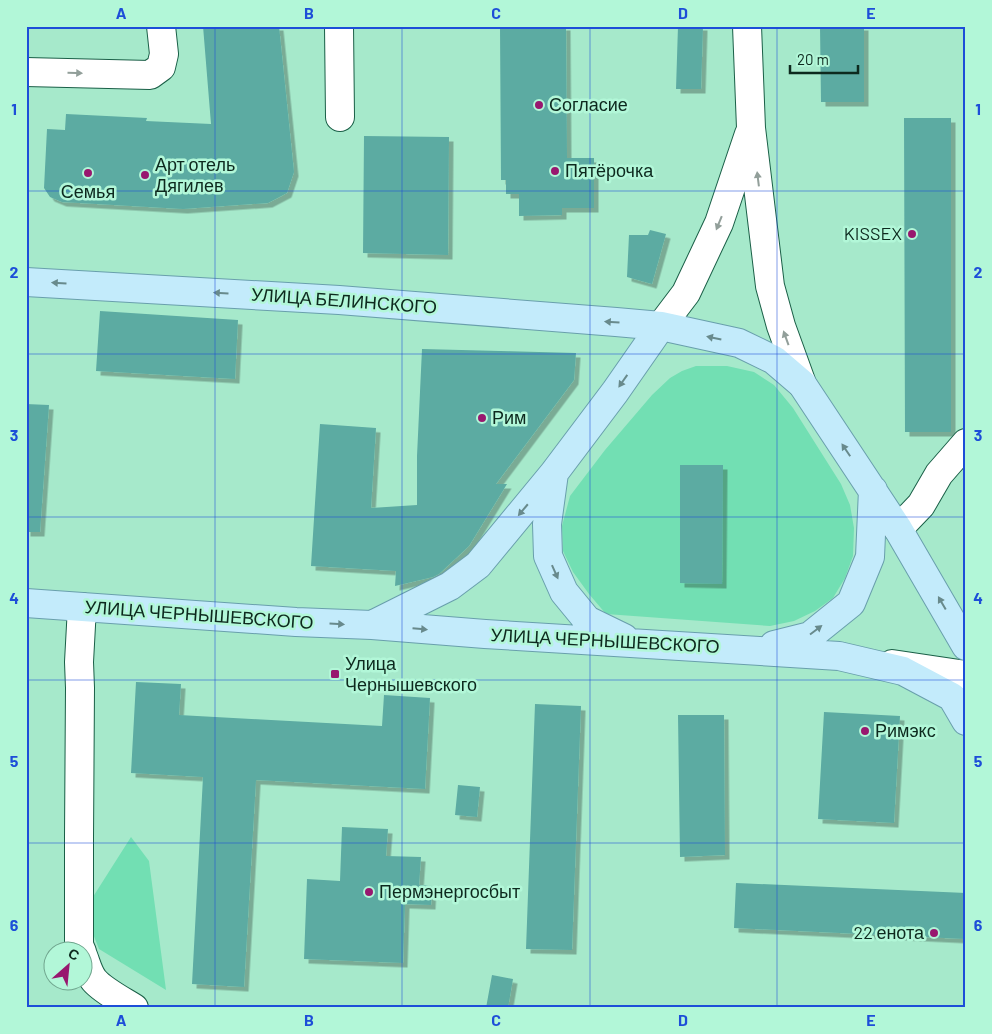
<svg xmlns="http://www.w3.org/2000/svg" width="992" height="1034" font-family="Barlow,sans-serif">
  <defs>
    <filter id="shadow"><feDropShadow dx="4.5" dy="4.5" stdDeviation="0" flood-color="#0004"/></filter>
  </defs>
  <rect width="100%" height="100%" fill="#a6e9cb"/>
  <path fill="#72dfb3" d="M696,366h31l27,6 20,13 19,23 48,76 9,21 4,23 -1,28 -8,22 -12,20 -18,13 -21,10 -24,5 -164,-12 -17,-20 -16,-22 -10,-21 -1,-25 8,-30 35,-46 47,-55 18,-17 12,-7z
    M131,837l18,24 17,129 -67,-41 -15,-38z"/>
  <path fill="#5caba2" filter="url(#shadow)" d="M203,26h76l15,146 -7,21 -19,10 -85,6 -121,-7 -12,-5 -6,-9 3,-59 18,1 1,-16 81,4 -1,3 65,3z
    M500,26h66l1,132h27v50h-32v7l-43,1v-22h-13v-14h-5z
    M678,26h25l-2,63h-25z
    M820,26h44v76h-43z
    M904,118h47v314h-46z
    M364,136l85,1 -1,118 -85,-2z
    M650,230l16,4 -14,50 -25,-7 2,-42h19z
    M100,311l138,9 -3,59 -139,-8z
    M422,349l154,4 -2,27 -78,104h11l-38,62 -30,28 -6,3 -38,9 1,-15 -85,-5 9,-142 56,4 -5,80 46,-3v-49z
    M26,404l23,1 -9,127h-14z
    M680,465h43l-1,119 -42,-1z
    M136,682l45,2 -2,31 203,11 2,-31 46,3 -5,91 -169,-9 -12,207 -52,-3 11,-207 -72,-4z
    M535,704l46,2 -9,244 -46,-1z
    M824,712l76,4 -6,107 -76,-4z
    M678,715h46l1,140 -45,2z
    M458,785l22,2 -3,30 -22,-2z
    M342,827l46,2 -2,27 35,1 -2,28 13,1 -1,19 -26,-1 -2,59 -99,-4 3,-80 33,2z
    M736,883l230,10 -1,46 -231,-11z
    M492,975l21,4 -5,29h-22z"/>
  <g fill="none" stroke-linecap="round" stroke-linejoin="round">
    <g stroke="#1a5f47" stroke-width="30">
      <path id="street" d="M339,26l1,91
        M26,72l124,3 11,-8 3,-13 -3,-28
        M898,529l23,-24 18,-31 27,-31
        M892,664l74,11
        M82,952l-3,-7v-107l1,-150 -1,-26 3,-55
        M82,953c4,9 6,20 12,27 8,10 29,21 40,28"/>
    </g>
    <g stroke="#1a5f47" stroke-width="30">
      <path id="secondary" d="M747,26l4,102 19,158 11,40 21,58
        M661,326l25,-33 33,-70 30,-89"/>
    </g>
    <g stroke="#699fac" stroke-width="30">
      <path id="primary" d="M26,282l313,18 277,22 45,4 78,17 35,17 28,24 96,145 68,117
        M26,603l270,19 76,3 113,9 354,22 64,15 49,26 14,24
        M372,625l78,-39 28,-21 76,-92
        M624,638l-37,-18 -23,-28 -16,-36 -1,-32 7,-51 61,-81 46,-66
        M774,645l36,-9 41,-33 19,-46 3,-67"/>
    </g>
    <use href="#street" stroke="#fff" stroke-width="28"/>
    <use href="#secondary" stroke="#fff" stroke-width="28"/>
    <use href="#primary" stroke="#c3ebfb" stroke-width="28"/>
  </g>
  <defs><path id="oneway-solid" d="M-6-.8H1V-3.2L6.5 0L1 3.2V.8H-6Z" transform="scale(1.25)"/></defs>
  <g fill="#929f9a">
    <use href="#oneway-solid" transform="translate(75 73) rotate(2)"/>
    <use href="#oneway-solid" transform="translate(758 179) rotate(-97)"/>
    <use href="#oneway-solid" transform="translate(719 223) rotate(112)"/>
    <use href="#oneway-solid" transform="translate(786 338) rotate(-110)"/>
  </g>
  <g fill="#688a8c">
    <use href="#oneway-solid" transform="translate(59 283) rotate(-177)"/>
    <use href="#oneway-solid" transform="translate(221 293) rotate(-177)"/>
    <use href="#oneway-solid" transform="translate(612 322) rotate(-176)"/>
    <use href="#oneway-solid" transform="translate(714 338) rotate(-168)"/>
    <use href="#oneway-solid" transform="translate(623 381) rotate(125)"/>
    <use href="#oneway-solid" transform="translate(846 450) rotate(-124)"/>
    <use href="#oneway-solid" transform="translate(523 510) rotate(130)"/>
    <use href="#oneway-solid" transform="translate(555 572) rotate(66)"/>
    <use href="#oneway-solid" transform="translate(942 603) rotate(-120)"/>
    <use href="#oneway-solid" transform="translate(337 624) rotate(3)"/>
    <use href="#oneway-solid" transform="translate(420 629) rotate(5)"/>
    <use href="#oneway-solid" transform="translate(816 630) rotate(-37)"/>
  </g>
  <path fill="none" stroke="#1d4ed8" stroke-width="1" stroke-opacity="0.55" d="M215,26v982M402,26v982M590,26v982M777,26v982M26,191h940M26,354h940M26,517h940M26,680h940M26,843h940"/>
  <g fill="#98186f" stroke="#b2f7d8" stroke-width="2">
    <circle cx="539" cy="105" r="5"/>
    <circle cx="555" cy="171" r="5"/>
    <circle cx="88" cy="173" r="5"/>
    <circle cx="145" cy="175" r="5"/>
    <circle cx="912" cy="234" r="5"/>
    <circle cx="482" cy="418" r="5"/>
    <rect x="330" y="669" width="10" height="10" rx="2.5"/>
    <circle cx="865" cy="731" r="5"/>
    <circle cx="369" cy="892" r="5"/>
    <circle cx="934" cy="933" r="5"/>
  </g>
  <g text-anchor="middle" stroke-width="5" stroke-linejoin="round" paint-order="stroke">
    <g font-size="18" fill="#0d291e" stroke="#b2f7d8" text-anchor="start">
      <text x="549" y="111">Согласие</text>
      <text x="155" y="171">Арт отель<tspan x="155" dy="21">Дягилев</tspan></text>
      <text x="565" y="177">Пятёрочка</text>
      <text x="88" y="198" text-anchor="middle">Семья</text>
      <text x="902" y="240" text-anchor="end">KISSEX</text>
      <text x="492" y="424">Рим</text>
      <text x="345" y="670">Улица<tspan x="345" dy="21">Чернышевского</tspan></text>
      <text x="875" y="737">Римэкс</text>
      <text x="379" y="898">Пермэнергосбыт</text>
      <text x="924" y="939" text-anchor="end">22 енота</text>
    </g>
    <g font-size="18" fill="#0d291e" stroke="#b2f7d8">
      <text transform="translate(344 301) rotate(4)" y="6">УЛИЦА БЕЛИНСКОГО</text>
      <text transform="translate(199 615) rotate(4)" y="6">УЛИЦА ЧЕРНЫШЕВСКОГО</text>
      <text transform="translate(605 641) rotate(3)" y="6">УЛИЦА ЧЕРНЫШЕВСКОГО</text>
    </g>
  </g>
  <rect width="992" height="1034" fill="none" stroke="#b2f7d8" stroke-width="55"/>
  <g transform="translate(68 966) rotate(27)"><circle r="24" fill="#b2f7d8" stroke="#70a58e"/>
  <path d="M0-4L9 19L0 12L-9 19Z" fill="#98186f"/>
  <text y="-8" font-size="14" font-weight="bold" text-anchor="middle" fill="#0d291e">С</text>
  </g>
  <path d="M790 65v8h68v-8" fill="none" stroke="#0d291e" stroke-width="2.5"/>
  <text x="797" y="65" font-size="15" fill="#0d291e" stroke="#b2f7d8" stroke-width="4" paint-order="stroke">20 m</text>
  <rect x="28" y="28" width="936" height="978" fill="none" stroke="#1d4ed8" stroke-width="2"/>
  <g font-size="16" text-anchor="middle" font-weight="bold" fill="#1d4ed8">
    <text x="121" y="19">A</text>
    <text x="309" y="19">B</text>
    <text x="496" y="19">C</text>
    <text x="683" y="19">D</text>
    <text x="871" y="19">E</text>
    <text x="14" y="115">1</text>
    <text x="978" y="115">1</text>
    <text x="14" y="278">2</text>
    <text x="978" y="278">2</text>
    <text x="14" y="441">3</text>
    <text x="978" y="441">3</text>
    <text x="14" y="604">4</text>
    <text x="978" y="604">4</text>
    <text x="14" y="767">5</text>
    <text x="978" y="767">5</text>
    <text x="14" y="931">6</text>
    <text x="978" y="931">6</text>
    <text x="121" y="1026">A</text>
    <text x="309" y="1026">B</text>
    <text x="496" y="1026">C</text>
    <text x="683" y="1026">D</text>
    <text x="871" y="1026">E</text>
  </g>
</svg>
